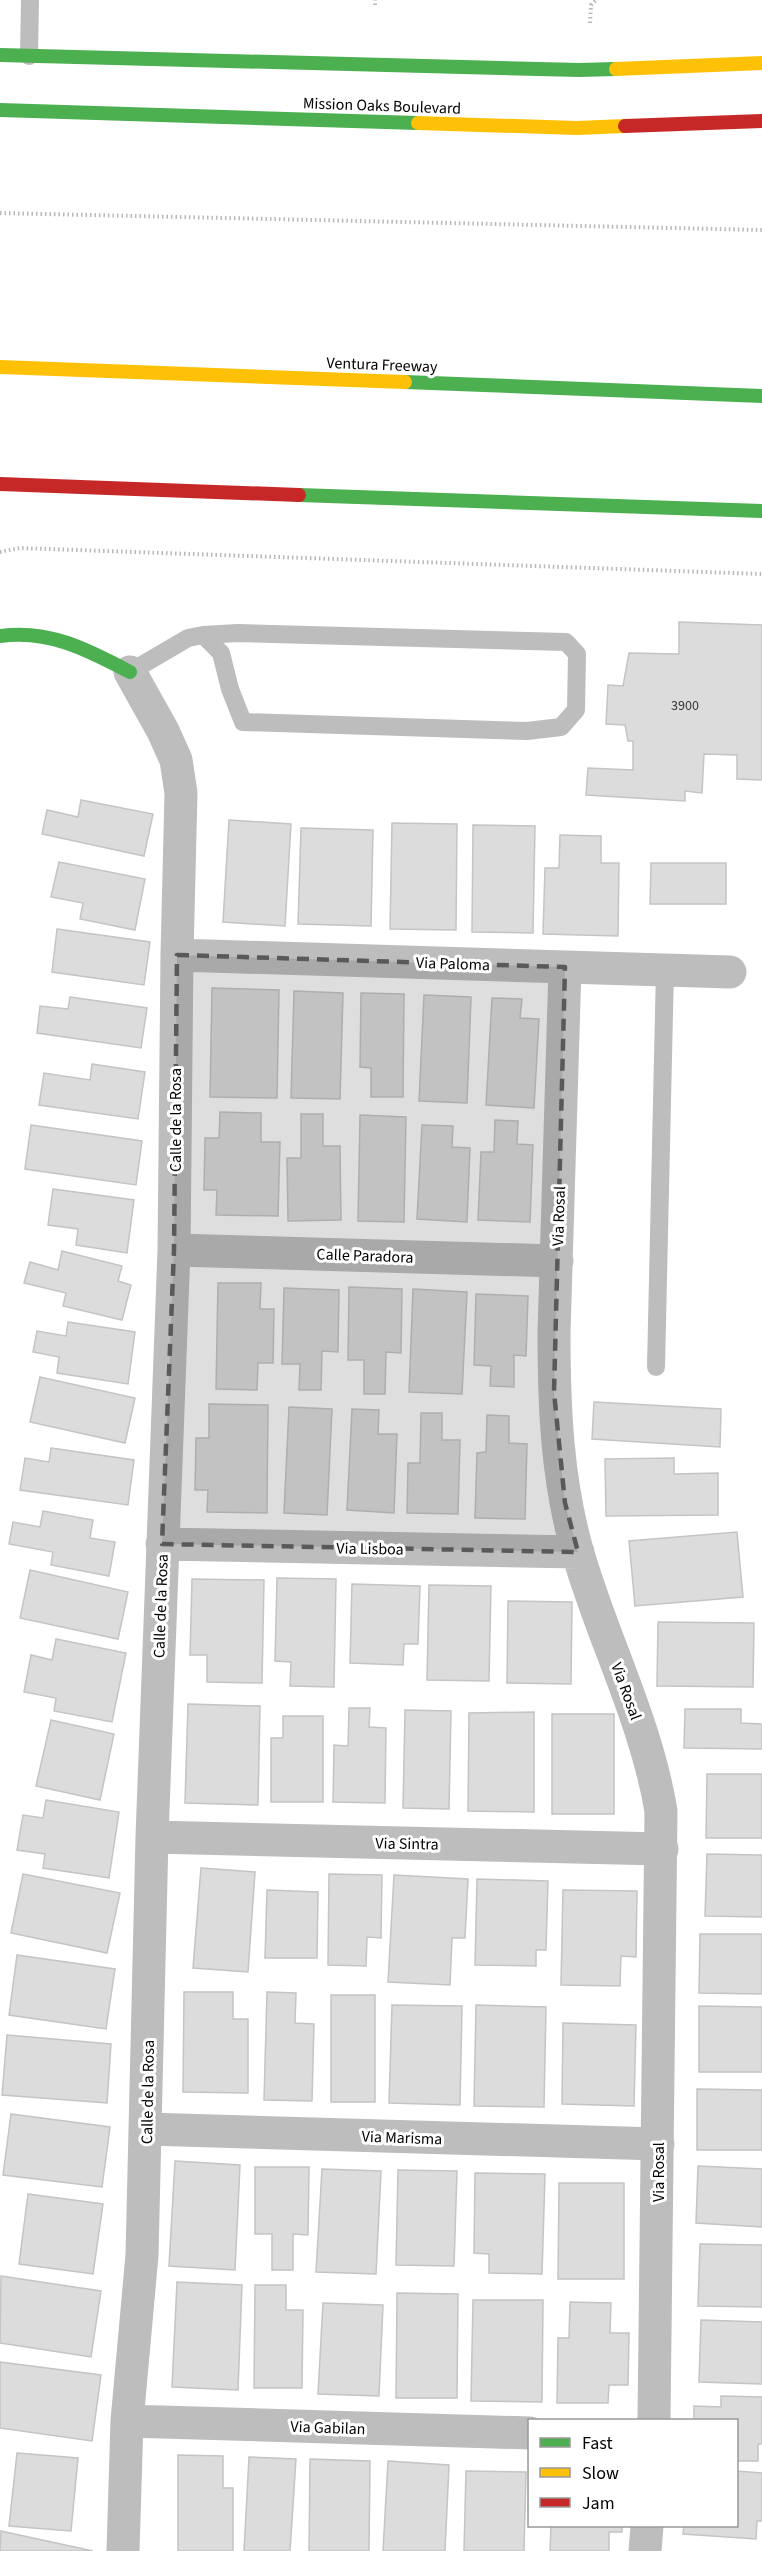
<svg xmlns="http://www.w3.org/2000/svg" width="762" height="2551" font-family="'Source Sans 3',sans-serif">
  <rect width="100%" height="100%" fill="#fff"/>
  <path fill="#dcdcdc" stroke="#c4c4c4" stroke-width="1.5" d="M679,622l83,3v155l-25,-1v-24l-33,-1 -2,39 -17,-2v10l-99,-6 2,-27 45,2v-29h-5l-3,-16 -19,-1 2,-39 15,1 6,-33 50,1z
    M81,800l72,14 -9,42 -102,-22 5,-24 31,7z
    M229,820l62,4 -6,102 -62,-4z
    M392,823l65,1 -1,106 -66,-1z
    M473,825l62,1 -2,107 -61,-1z
    M301,828l72,2 -2,96 -73,-2z
    M560,835l41,1v27h18l-1,73 -75,-2 2,-66h14z
    M59,862l86,17 -10,51 -55,-11 3,-16 -32,-6z
    M651,863h75v41h-76z
    M57,929l93,13 -6,43 -92,-13z
    M212,988l67,2 -2,108 -67,-1z
    M294,991l49,2 -3,106 -49,-1z
    M361,993l43,1 -1,103h-32v-29l-11,-1z
    M424,995l47,2 -4,106 -48,-2z
    M70,997l77,11 -6,40 -104,-15 3,-27 28,3z
    M492,998l30,1 -2,19 19,1 -5,89 -48,-3z
    M92,1064l53,8 -7,47 -99,-14 5,-32 46,7z
    M220,1112l41,1v29h19l-2,74 -62,-1 1,-25h-13l1,-52h14z
    M301,1114h22v32h17l1,74 -53,1 -1,-63h14z
    M360,1115l46,2 -2,105 -46,-1z
    M495,1120l23,1 -1,23 16,1 -3,77 -52,-2 3,-68h13z
    M31,1125l111,16 -6,44 -111,-16z
    M422,1125l31,1 -1,21 18,1 -3,74 -50,-3z
    M53,1189l81,11 -7,53 -51,-8 2,-16 -30,-4z
    M62,1251l60,15 -4,15 13,4 -9,35 -59,-14 3,-13 -42,-10 6,-21 28,8z
    M218,1283h43l-1,26h14l-1,54h-15l-1,27 -41,-1z
    M349,1287l53,2 -1,64 -15,-1 -1,42h-21v-34h-16z
    M284,1288l55,2 -1,62 -16,-1 -1,39h-22l1,-26h-18z
    M413,1289l54,3 -5,102 -53,-2z
    M476,1294l52,2 -2,60 -12,-1v32l-24,-1 1,-20 -17,-1z
    M68,1322l67,10 -7,52 -71,-11 2,-16 -26,-5 4,-21 29,5z
    M40,1377l95,21 -10,45 -95,-21z
    M594,1402l127,7 -1,38 -128,-8z
    M209,1404l59,1 -1,108 -60,-1 1,-22h-13l1,-52h13z
    M289,1407l43,2 -5,106 -43,-2z
    M352,1409l27,1 -1,24h19l-3,79 -47,-3z
    M421,1413h21v27h18l-2,74 -51,-1 1,-50h12z
    M487,1415l22,1v27l18,1 -2,75 -50,-1 2,-65 9,-1z
    M51,1448l83,12 -6,45 -108,-15 5,-32 24,4z
    M674,1458v16l44,-1v42l-112,1 -1,-57z
    M43,1511l50,9 -3,18 25,4 -6,34 -58,-11 2,-13 -44,-8 4,-22 27,5z
    M737,1532l6,65 -108,9 -6,-65z
    M30,1570l98,22 -10,47 -98,-21z
    M277,1578l59,1 -2,108 -44,-1 1,-24 -16,-1z
    M192,1579l72,1 -2,103 -55,-1v-27h-17z
    M352,1584l68,2 -2,58h-14l-1,21 -53,-2z
    M429,1585l62,1 -2,95 -62,-1z
    M508,1601l64,1 -1,82 -64,-1z
    M658,1622l96,1 -1,64 -96,-1z
    M56,1639l70,14 -14,69 -58,-11 2,-13 -32,-6 7,-37 21,5z
    M188,1704l72,2 -2,99 -73,-2z
    M349,1708h21l-1,19 17,1 -1,75 -52,-1 1,-57 14,1z
    M685,1709h56v14l21,1v25l-78,-1z
    M405,1710l46,1 -2,98 -46,-1z
    M534,1712v100l-66,-1 1,-98z
    M552,1714h62v100h-62z
    M283,1716h40v86h-52v-64h12z
    M51,1720l63,14 -14,66 -64,-14z
    M707,1774h55v64h-56z
    M46,1800l73,12 -10,66 -66,-10 2,-14 -28,-4 6,-35 20,3z
    M707,1854l55,1v62l-57,-1z
    M201,1868l54,4 -7,100 -55,-4z
    M23,1874l97,19 -13,60 -96,-20z
    M329,1874l53,1 -1,63 -14,-1 -1,29 -38,-1z
    M394,1875l74,4 -3,59h-13l-2,47 -62,-3z
    M477,1879l71,2 -2,69h-10v16l-61,-1z
    M267,1890l51,2 -1,66h-52z
    M563,1890l74,1 -1,66 -15,-1 -1,30 -59,-1z
    M700,1934h62v60l-63,-1z
    M17,1955l98,14 -9,60 -97,-14z
    M184,1992h49v27h15v74l-65,-1z
    M267,1992l29,1 -1,30 19,1 -2,77 -48,-1z
    M331,1995h44v107h-44z
    M392,2005l70,1 -2,99 -71,-2z
    M476,2005l70,2 -2,100 -70,-1z
    M699,2006l63,1v65h-63z
    M563,2023l73,2 -2,81 -72,-2z
    M7,2035l104,9 -4,59 -105,-8z
    M697,2089l65,1v60h-65z
    M11,2114l99,13 -8,60 -99,-12z
    M175,2161l65,4 -5,105 -66,-4z
    M698,2166l64,3v58l-66,-4z
    M255,2167h54l-1,68 -15,-1v36h-21v-36h-17z
    M322,2169l59,2 -5,103 -60,-2z
    M398,2170l59,1 -3,95 -58,-1z
    M475,2173l70,1 -3,100 -53,-1v-19l-15,-1z
    M559,2183h65v96h-66z
    M28,2194l75,10 -10,70 -74,-10z
    M700,2244l62,1v62l-64,-1z
    M1,2276l100,15 -10,66 -91,-14z
    M177,2282l65,3 -4,105 -66,-3z
    M255,2285h31v25h17l-1,78h-48z
    M397,2293l61,1 -1,104h-61z
    M473,2300h70l-1,102 -71,-1z
    M570,2302l41,1 -1,30h19l-1,52h-19l-1,18h-51l1,-65h11z
    M323,2303l60,2 -4,91 -61,-2z
    M701,2320l61,2v62l-63,-2z
    M0,2362l101,13 -9,66 -92,-13z
    M721,2396l41,1v47h-4v17h-22v-41h-42v-14l27,1z
    M17,2453l61,5 -7,73 -62,-5z
    M178,2455l45,1v32h10v63h-55z
    M249,2457l47,2 -6,92h-46z
    M310,2459l60,2 -1,90h-60z
    M388,2461l61,4 -4,86h-62z
    M466,2471l60,1 -2,79h-60z
    M736,2471l26,2v48h-5l-1,18 -73,-5 1,-8h52z
    M551,2526h71v6h-13v19h-59z
    M1,2531l92,20h-93z"/>
  <g fill="none" stroke-linecap="round" stroke-linejoin="round">
    <path stroke="#b8b8b8" stroke-width="4" stroke-dasharray="1.5 3" stroke-linecap="butt" d="M375,5v-5
      M590,23l1,-18 5,-5
      M0,213l762,17
      M0,552l20,-4 742,26"/>
    <path stroke="#bdbdbd" stroke-width="18" d="M29,56l1,-56
      M238,633l328,9 11,12 -1,56 -15,17 -34,4 -284,-9 -13,-33 -9,-36 -18,-18z
      M130,672l58,-34 15,-3
      M656,1367l9,-398"/>
    <path stroke="#bdbdbd" stroke-width="33" d="M177,955l553,17
      M565,967l-11,366c0,74 3,146 23,217 25,88 69,170 84,261l-7,609
      M174,1250l383,11
      M162,1544l416,8
      M152,1837l510,12
      M146,2129l512,15
      M127,2421l403,12
      M123,2551l4,-130 15,-166 10,-418 22,-587 3,-295 4,-162 -5,-33 -13,-29 -33,-59
      M645,2551l2,-25"/>
    <path stroke="#4caf50" stroke-width="14" d="M0,55l579,15 37,-1
      M0,110l418,13
      M405,382l357,14
      M299,495l463,16
      M0,636c49,-7 88,14 130,36"/>
    <path stroke="#ffc107" stroke-width="14" d="M616,69l146,-6
      M418,123l159,5 48,-2
      M0,367l405,15"/>
    <path stroke="#c62828" stroke-width="14" d="M625,126l137,-5
      M0,484l299,11"/>
  </g>
  <path fill="#595959" fill-opacity="0.2" stroke="#595959" stroke-width="4.5" stroke-dasharray="12 8" stroke-linejoin="round" d="M177,955l388,12 -11,425 11,111 13,49 -416,-8 12,-294z"/>
  <g text-anchor="middle" stroke-width="6" stroke-linejoin="round" paint-order="stroke">
    <g font-size="14" fill="#373737">
      <text x="685" y="710">3900</text>
    </g>
    <g font-size="16" fill="#000" stroke="#fff">
      <text transform="translate(382 105) rotate(2)" y="6">Mission Oaks Boulevard</text>
      <text transform="translate(382 364) rotate(2)" y="6">Ventura Freeway</text>
      <text transform="translate(453 963) rotate(2)" y="6">Via Paloma</text>
      <text transform="translate(175 1120) rotate(-90)" y="6">Calle de la Rosa</text>
      <text transform="translate(558 1216) rotate(-88)" y="6">Via Rosal</text>
      <text transform="translate(365 1255) rotate(2)" y="6">Calle Paradora</text>
      <text transform="translate(370 1548) rotate(1)" y="6">Via Lisboa</text>
      <text transform="translate(160 1606) rotate(-88)" y="6">Calle de la Rosa</text>
      <text transform="translate(627 1691) rotate(70)" y="6">Via Rosal</text>
      <text transform="translate(407 1843) rotate(1)" y="6">Via Sintra</text>
      <text transform="translate(147 2092) rotate(-89)" y="6">Calle de la Rosa</text>
      <text transform="translate(402 2137) rotate(2)" y="6">Via Marisma</text>
      <text transform="translate(658 2172) rotate(-90)" y="6">Via Rosal</text>
      <text transform="translate(328 2427) rotate(2)" y="6">Via Gabilan</text>
    </g>
  </g>
  <rect x="528" y="2419" width="210" height="108" fill="#ffffff" stroke="#999999" stroke-width="1.5"/>
  <rect x="540" y="2438" width="30" height="9" fill="#4caf50" stroke="#999999" stroke-width="1.5"/>
  <text x="582" y="2449" font-size="18" fill="#000000">Fast</text>
  <rect x="540" y="2468" width="30" height="9" fill="#ffc107" stroke="#999999" stroke-width="1.5"/>
  <text x="582" y="2479" font-size="18" fill="#000000">Slow</text>
  <rect x="540" y="2498" width="30" height="9" fill="#c62828" stroke="#999999" stroke-width="1.5"/>
  <text x="582" y="2509" font-size="18" fill="#000000">Jam</text>
</svg>
